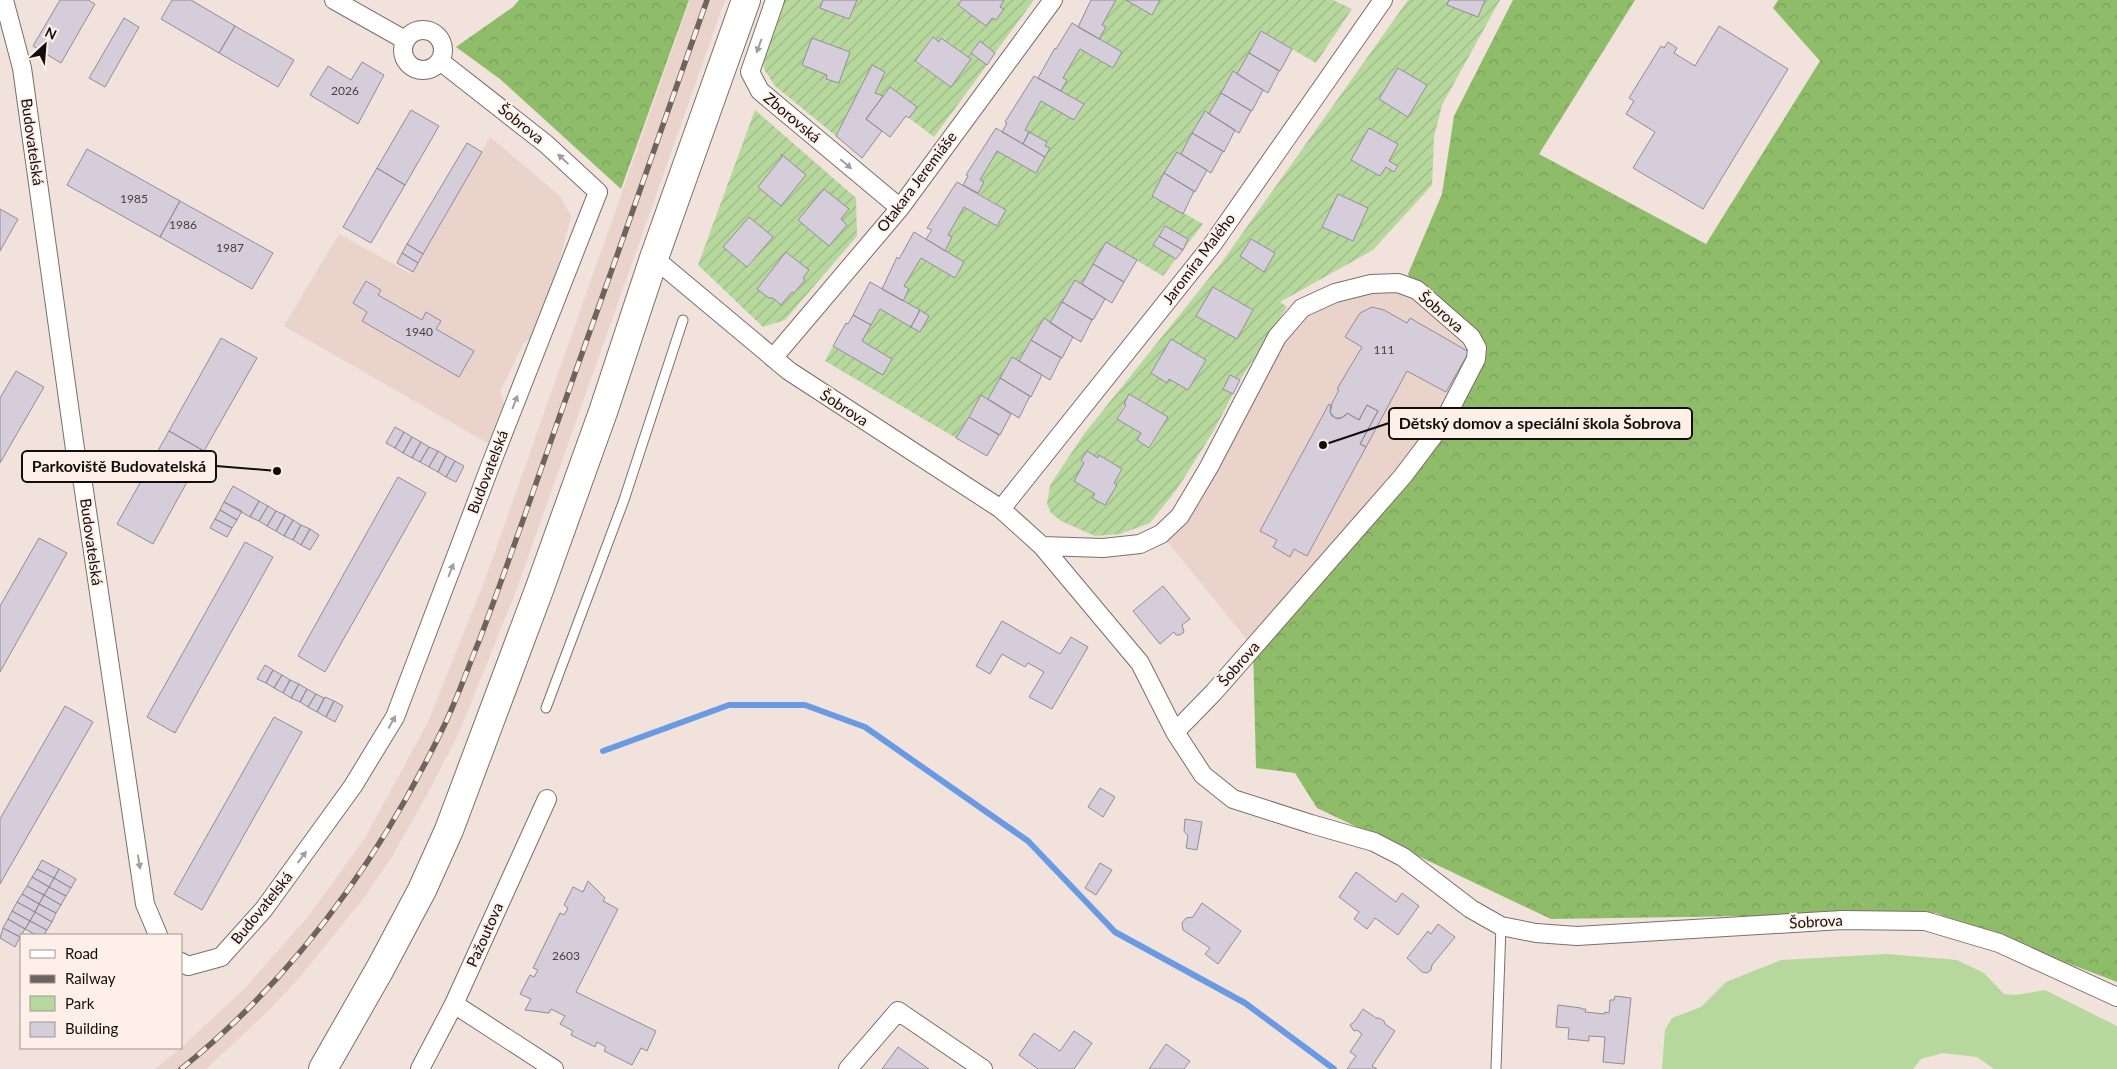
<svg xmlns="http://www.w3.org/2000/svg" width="2117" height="1069" font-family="Lato,sans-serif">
  <defs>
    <pattern id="forest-crowns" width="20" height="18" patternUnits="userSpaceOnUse" patternTransform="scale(1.25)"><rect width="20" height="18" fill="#8ebc69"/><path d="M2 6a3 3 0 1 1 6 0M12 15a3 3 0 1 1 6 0" fill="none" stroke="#79a05a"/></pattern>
    <pattern id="garden-furrows" width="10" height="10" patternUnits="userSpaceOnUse" patternTransform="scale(1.25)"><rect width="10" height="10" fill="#b6d89d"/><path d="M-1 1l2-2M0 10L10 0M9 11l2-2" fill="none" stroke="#9bb886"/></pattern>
  </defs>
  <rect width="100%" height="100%" fill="#f1e2dc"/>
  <path fill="#ead3cb" d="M690,0h35l-209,591 -58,144 -34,65 -31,55 -30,44 -63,78 -32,34 -62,58h-51l26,-21 64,-60 62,-70 58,-80 63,-116 57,-142z
    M490,137l70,59 11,20 -15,60 -25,63 -7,3 -24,50 5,15 -16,37 -205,-118 55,-92 72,40z
    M1396,282l81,66 -34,75 -190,224 -92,-113 141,-226z"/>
  <path fill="#b6d89d" d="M1887,954l70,6 27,13 20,21 12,1 29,-5 72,36v43h-123l-17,-12 -35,-4 -21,6 -8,10h-251l3,-39 7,-12 29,-11 25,-25 55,-22z"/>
  <path fill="url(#forest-crowns)" d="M519,0h170l-68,189 -121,-110 -44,-32 57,-40z
    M1513,0h122l-96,154 167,90 114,-183 -47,-53 5,-8h339v982l-181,-69 -385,6 -234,-111 -22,-35 -39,-5 -3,-121 150,-171 74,-128 -60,-58 -9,-16 34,-80 12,-78z"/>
  <path fill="url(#garden-furrows)" fill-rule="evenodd" d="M783,0h40l-3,8 29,11 8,-19h105l-4,6 28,19 6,-7 4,2 7,-10 -3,-3 4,-7h30l-39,53 -15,-11 -9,10 16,13 -53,72 -25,-19 8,-11 -27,-20 -7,9 -8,-3 10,-21 -13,-7 -36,71 -61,-50 -11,-17 -1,-10zM932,37l7,5 3,-4 29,21 -20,28 -36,-25zM812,38l38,14 -11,31 -13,-4 1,-4 -25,-10z
    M1116,0h10l26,15 8,-15h173l19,9 -36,54 -55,-32 -24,43 -4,-2 -24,42 -4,-2 -24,42 -4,-2 -25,43 51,29 -20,26 5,-11 -24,-13 -11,19 23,14 -13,17 -57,-34 -24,42 -7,-3 -25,42 -7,-4 -24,42 -7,-4 -24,42 -7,-4 -25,43 -131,-77 8,-15 50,29 9,-16 -30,-18 18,-32 40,23 9,-16 -26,-15 1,-15 17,-28 34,19 9,-15 -19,-11 7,-14 -4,-2 16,-28 33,19 9,-16 -28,-17 6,-10 -4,-3 17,-29 39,22 13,-25 -4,-2 2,-4 -22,-12 16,-29 34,19 9,-16 -23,-13 6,-11 -4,-2 17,-29 33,19 9,-16 -23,-13 6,-12 -3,-2z
    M1408,0h41l-2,5 31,12 7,-17h15l-58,105 -8,32 -2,48 -59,65 -93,52 7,5 -47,73 -10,-5 -7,14 10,5 -20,38 -36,57 -27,34 -30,11 -25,2 -34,-15 -10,-8 -4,-9 3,-19 34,-51 138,-172zM1398,69l10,48 -29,-18zM1369,129l29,15 -9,17 9,6 -4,5 -8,-5 -6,9 -29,-16zM1251,239l24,14 -11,18 -24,-15zM1214,287l39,23 -16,29 -41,-23zM1171,339l35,21 -18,30 -19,-11 -2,4 -16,-10zM1130,394l38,23 -18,31 -13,-8 4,-7 -24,-14zM1087,451l11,7 2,-3 22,14 -8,14 2,2 -11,20 -12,-7 2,-4 -21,-13 10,-18 -3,-3z
    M755,110l101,88 1,38 -72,84 -22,7 -65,-62zM780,154l26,21 -25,30 -23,-18 24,-30zM824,189l25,20 -8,10 6,6 -18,21 -31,-26zM749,217l23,20 -24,30 -24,-20zM787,252l22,19 -6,7 2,2 -10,13 -3,-1 -23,6 -12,-9z"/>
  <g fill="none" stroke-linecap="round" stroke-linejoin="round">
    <path stroke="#6a9ae4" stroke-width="6" d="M603,751l126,-46h76l60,22 163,114 87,91 130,71 89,66"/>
  </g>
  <path fill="#d5cdd9" stroke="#928b96" d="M60,0h28l7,4 -34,59 -28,-17z
    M172,0h19l44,26 -16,27 -58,-34z
    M823,0h34l-8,19 -29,-11z
    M962,0h42l-4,7 4,2 -8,11 -4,-2 -6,8 -28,-21z
    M1091,0h25l-14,25 4,2 -7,12 -21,-12z
    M1126,0h34l-8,15z
    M1449,0h36l-7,17 -31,-12z
    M124,18l15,9 -34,60 -16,-9z
    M1072,23l50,29 -9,16 -33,-19 -17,29 4,2 -6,11 -23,-13 17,-30 1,1z
    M235,26l59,34 -16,27 -59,-34z
    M1719,26l69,43 -85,140 -70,-41 22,-36 -29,-18 8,-13 -5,-3 32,-52 3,2 4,-6 9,6 -3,5 21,13z
    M1261,31l31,18 -12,22 -31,-18z
    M933,37l6,5 2,-4 30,21 -20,28 -36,-26z
    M812,38l38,14 -11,31 -13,-4 1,-4 -25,-10z
    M980,41l15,12 -8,12 -16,-12z
    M1249,53l30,18 -11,22 -31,-19z
    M362,62l22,13 -26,49 -48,-29 18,-29 23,14z
    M872,65l13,7 -10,21 8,3 -17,23 16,12 -20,27 -26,-22z
    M1398,68l29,17 -19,32 -29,-18z
    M1233,71l30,19 -11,21 -31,-18z
    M1034,76l50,28 -10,16 -33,-19 -16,29 4,2 -6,12 -21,-12 5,-9 -2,-1z
    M890,87l27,20 -8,11 -3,-2 -16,21 -24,-18z
    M1221,93l30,18 -12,22 -30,-19z
    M411,110l28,16 -34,59 -28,-17z
    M1205,111l30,19 -11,22 -32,-19z
    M996,128l49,29 -9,16 -39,-22 -17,29 4,2 -6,11 -15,-8 5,-9 -2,-1z
    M1369,128l29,16 -9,17 9,5 -4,6 -8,-5 -6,9 -29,-16z
    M1029,132l18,10 -2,4 5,2 -5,9 -22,-13z
    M1192,133l31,18 -12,22 -30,-19z
    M467,143l15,9 -59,102 -16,-10z
    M87,149l93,52 -20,36 -93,-52z
    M1177,152l30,18 -12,22 -31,-19z
    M781,154l25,21 -25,31 -23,-19 24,-30z
    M377,168l28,17 -34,58 -28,-16z
    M1164,173l30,18 -11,23 -31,-18z
    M957,182l49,28 -9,16 -33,-19 -16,28 4,2 -7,14 -19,-12 6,-9 -5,-2z
    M824,189l25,20 -8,10 6,6 -18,21 -31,-26z
    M1338,194l30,14 -15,33 -31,-14z
    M180,201l93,52 -21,36 -92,-52z
    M0,209l18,10 -18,32z
    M749,217l24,20 -26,30 -24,-20z
    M1165,226l23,13 -5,11 -24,-14z
    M914,232l50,30 -9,16 -34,-20 -17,28 5,3 -6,12 -21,-12 15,-32 2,2z
    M1159,236l24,14 -7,9 -23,-14z
    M1251,239l24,14 -11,19 -24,-16z
    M1106,242l31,18 -13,22 -31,-18z
    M407,244l16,10 -5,9 -16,-10z
    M786,252l23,18 -6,8 2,2 -11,13 -2,-1 -11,13 -8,-7h-4l-12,-9z
    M402,253l16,10 -5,9 -16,-9z
    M1093,264l31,18 -12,21 -30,-19z
    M1075,280l30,19 -12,21 -31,-18z
    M366,281l15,9 -3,5 44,25 4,-8 15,9 -5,8 38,22 -15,26 -97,-56 5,-9 -14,-9z
    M870,282l50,28 -9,17 -31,-18 -9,16 -18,-10z
    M1213,287l40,23 -16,29 -41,-23z
    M1062,302l30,18 -11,22 -31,-19z
    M1372,307l12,3 23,13 3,-5 59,34 -23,40 -39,-21 -41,76 -6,-3 18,-33 -11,-6 -8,15 -12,-7 -5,5h-7l-5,-6 1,-7 8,-15 -2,-1 25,-42 -17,-10 15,-24z
    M920,310l9,6 -9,16 -9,-5z
    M853,315l18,10 -9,16 30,18 -9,16 -50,-29 13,-23 2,1z
    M1044,318l29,19 -11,21 -31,-18z
    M221,338l36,20 -53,93 -35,-20z
    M1171,339l35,21 -18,30 -19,-11 -2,4 -16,-10z
    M1031,340l30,18 -11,22 -31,-19z
    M1012,357l30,18 -11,22 -31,-19z
    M16,371l28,16 -44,76v-65z
    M1230,375l10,5 -7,14 -10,-5z
    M1000,378l30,18 -11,22 -31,-19z
    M1129,394l39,23 -19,31 -12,-8 4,-7 -24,-14 9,-14 -2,-1z
    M981,395l30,19 -11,21 -31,-18z
    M1329,404l3,2 -2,6 2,4 6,3 7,-3 2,-3 12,7 8,-15 11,6 -18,33 6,3 -59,109 -13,-7 -4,8 -17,-10 4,-7 -17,-9z
    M969,417l30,18 -12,21 -31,-18z
    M395,427l9,5 -9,16 -9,-5z
    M169,431l35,20 -51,93 -36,-20z
    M404,432l8,5 -9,16 -8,-5z
    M412,437l9,5 -9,16 -9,-5z
    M421,442l8,5 -9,15 -8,-4z
    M429,447l9,4 -9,16 -9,-5z
    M438,451l8,5 -8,16 -9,-5z
    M1087,451l11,7 1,-3 23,14 -8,14 3,2 -12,20 -13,-7 3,-4 -21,-13 10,-18 -3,-3z
    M446,456l9,5 -9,16 -8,-5z
    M455,461l9,5 -8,16 -10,-5z
    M398,477l28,16 -101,179 -27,-16z
    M233,486l26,15 -9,16 -26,-15z
    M259,501l9,5 -9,15 -9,-4z
    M224,502l18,9 -5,9 -17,-10z
    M268,506l8,5 -9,15 -8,-5z
    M220,510l17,10 -5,8 -17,-9z
    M276,511l9,4 -9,16 -9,-5z
    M285,515l8,5 -9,16 -8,-5z
    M215,519l17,9 -5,9 -17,-9z
    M293,520l8,5 -8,15 -9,-4z
    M301,525l9,4 -9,16 -8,-5z
    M310,529l9,6 -9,15 -9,-5z
    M39,538l28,15 -67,119v-66z
    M245,542l28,15 -98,176 -28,-16z
    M1163,586l27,33 -8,6 2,7 -4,3h-4l-2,-3 -14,12 -27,-33z
    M1002,621l58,33 11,-17 17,10 -36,62 -23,-12 15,-25 -16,-9 -3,4 -23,-13 -12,20 -14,-8z
    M265,665l8,5 -7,13 -9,-4z
    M273,670l9,5 -8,13 -8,-5z
    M282,675l8,5 -7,13 -9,-5z
    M290,680l9,4 -8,14 -8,-5z
    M299,684l8,5 -7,13 -9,-4z
    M307,689l9,5 -8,13 -8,-5z
    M316,694l8,4 -7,14 -9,-5z
    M325,697l9,4 -8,16 -9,-5z
    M334,701l9,5 -8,16 -9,-5z
    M65,706l28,16 -93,162v-65z
    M274,717l28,15 -100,178 -28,-16z
    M1100,788l15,9 -12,20 -15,-10z
    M1185,819l17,3 -5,28 -11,-2 2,-12 -4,-5z
    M42,860l17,9 -5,9 -17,-9z
    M1100,863l12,7 -16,25 -11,-7z
    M37,869l17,9 -5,9 -17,-10z
    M59,869l17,10 -5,9 -17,-10z
    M1356,872l40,30 6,-9 17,13 -21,29 -23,-17 -8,11 -13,-10 5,-7 -20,-15z
    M32,877l17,10 -5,8 -17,-9z
    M54,878l17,10 -5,8 -17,-9z
    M588,881l17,17 -2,3 15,8 -42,83 80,39 -9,20 -6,-3 -9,17 -28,-14 2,-4 -9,-5 -2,5 -24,-12 2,-4 -13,-7 5,-8 -14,-7 -2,4 -24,-3 6,-11 -11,-5 10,-19 4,2 4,-7 -5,-2 27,-55 4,2 4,-7 -4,-3 9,-18 10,5z
    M27,886l17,9 -5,9 -17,-10z
    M49,887l17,9 -5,9 -17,-10z
    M22,894l17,10 -4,8 -18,-10z
    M44,895l17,10 -5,8 -17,-9z
    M17,902l18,10 -5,9 -18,-10z
    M1202,903l39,28 -23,33 -13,-10 5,-6 -27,-18 -1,-7 4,-5 7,-1z
    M39,904l17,9 -4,9 -17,-10z
    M12,911l18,10 -5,8 -17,-10z
    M35,912l17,10 -5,8 -17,-9z
    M8,919l17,10 -5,8 -17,-9z
    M30,921l17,9 -3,5h-8l-11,-6z
    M1438,924l17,13 -23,28 -1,5 -4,3 -5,-1 -15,-14 21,-27 3,3z
    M3,928l17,9 -5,10 -15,-9z
    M1615,996l16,2 -7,66 -21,-2 2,-25 -16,-1v5l-21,-2 1,-11 -13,-1 2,-22 23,3v1h5l-1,3 20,2v-2l4,1 1,-13h4z
    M1363,1009l13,9h3l5,3 1,3 10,7 -23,35 5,3h-30l9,-13 -6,-4 12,-18 -5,-4 -3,1 -4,-6 5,-4z
    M1074,1031l18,12 -18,26h-36l-19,-14 15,-22 26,18z
    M1166,1044l24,17 -6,8h-35z
    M898,1047l31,22h-47z"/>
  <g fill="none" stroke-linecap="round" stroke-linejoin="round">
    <g stroke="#7c6f6a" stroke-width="11">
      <path id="lane" d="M546,708l78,-208 59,-180
        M1496,1069l5,-143"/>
    </g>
    <g stroke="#7c6f6a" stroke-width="20">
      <path id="street" d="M4,0l18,68 53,381 8,35 62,420 13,31
        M334,0l71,40
        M775,0l-25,72 10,19 140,117
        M403 50a20 20 0 1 1 40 0a20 20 0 1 1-40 0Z
        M654,258l135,113 212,138 41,37 98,117 35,69 28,43 30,24 78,25 63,18 29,15 68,52 30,17 35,7 41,3 265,-16 83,1 74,22 118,54
        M773,358l127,-150 153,-208
        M1001,509l211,-264 171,-245
        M1042,546l61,2 37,-4 21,-10 19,-18 29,-49 68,-130 25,-29 33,-15 36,-9 27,-1 19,7 54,47 6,11 -1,11 -33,64 -40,53 -189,216 -39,40
        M181,962l7,4 33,-9 43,-48 89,-123 42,-69 96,-253 107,-272 -52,-48 -106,-83
        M454,1004l100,65
        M420,1069l34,-65 93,-205
        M848,1069l50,-58 85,58"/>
    </g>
    <g stroke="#7c6f6a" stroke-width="30">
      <path id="primary" d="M323,1069l57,-100 42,-79 27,-60 90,-240 64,-178 51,-154 92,-258"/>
    </g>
    <use href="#lane" stroke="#fff" stroke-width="9"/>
    <use href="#street" stroke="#fff" stroke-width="18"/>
    <use href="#primary" stroke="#fff" stroke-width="28"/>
    <g stroke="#6c6460" stroke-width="5.5">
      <path id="rail" d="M181,1069c113,-91 198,-209 261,-339 14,-28 25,-60 37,-89 28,-74 54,-149 80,-223 50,-139 99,-279 148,-418"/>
    </g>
    <use href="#rail" stroke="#feefe9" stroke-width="4" stroke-dasharray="11" stroke-linecap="butt"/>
  </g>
  <defs><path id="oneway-solid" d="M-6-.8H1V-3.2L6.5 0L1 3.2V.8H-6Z" transform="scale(1.25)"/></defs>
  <g fill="#a09f9e">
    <use href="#oneway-solid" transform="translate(759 46) rotate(110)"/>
    <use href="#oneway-solid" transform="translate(563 159) rotate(-137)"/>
    <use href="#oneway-solid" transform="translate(846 164) rotate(40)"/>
    <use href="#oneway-solid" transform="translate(515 402) rotate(-69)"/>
    <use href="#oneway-solid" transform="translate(451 570) rotate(-69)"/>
    <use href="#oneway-solid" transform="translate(392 722) rotate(-61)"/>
    <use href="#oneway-solid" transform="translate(302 857) rotate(-54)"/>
    <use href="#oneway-solid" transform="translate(139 862) rotate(81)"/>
  </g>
  <g text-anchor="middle" stroke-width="4" stroke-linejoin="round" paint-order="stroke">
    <g font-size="12" fill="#433e3f">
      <text x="345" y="95">2026</text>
      <text x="134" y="203">1985</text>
      <text x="183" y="229">1986</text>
      <text x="230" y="252">1987</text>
      <text x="419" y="336">1940</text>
      <text x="1384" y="354">111</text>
      <text x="566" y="960">2603</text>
    </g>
    <g font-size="15" fill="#120e0c" stroke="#feefe9">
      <text transform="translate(792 118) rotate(40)" y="5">Zborovská</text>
      <text transform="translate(521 124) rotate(39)" y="5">Šobrova</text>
      <text transform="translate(32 142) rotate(82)" y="5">Budovatelská</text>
      <text transform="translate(917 182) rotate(-53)" y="5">Otakara Jeremiáše</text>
      <text transform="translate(1199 259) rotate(-53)" y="5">Jaromíra Malého</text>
      <text transform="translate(1441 312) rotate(41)" y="5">Šobrova</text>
      <text transform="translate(844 408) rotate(33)" y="5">Šobrova</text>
      <text transform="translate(488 472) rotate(-69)" y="5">Budovatelská</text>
      <text transform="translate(91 542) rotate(82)" y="5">Budovatelská</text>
      <text transform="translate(1239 664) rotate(-49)" y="5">Šobrova</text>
      <text transform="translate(262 908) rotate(-51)" y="5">Budovatelská</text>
      <text transform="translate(1816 922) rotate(-3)" y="5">Šobrova</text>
      <text transform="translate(485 935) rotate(-66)" y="5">Pažoutova</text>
    </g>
  </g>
  <path fill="none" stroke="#120e0c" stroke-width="2" d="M1323 445L1389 423M277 471L216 466"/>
  <g fill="#120e0c" stroke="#feefe9" stroke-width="2">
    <circle cx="1323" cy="445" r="5"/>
    <circle cx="277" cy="471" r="5"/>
  </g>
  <g fill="#feefe9" stroke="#120e0c" stroke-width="2">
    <rect x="1389" y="408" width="303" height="31" rx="5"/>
    <rect x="22" y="451" width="194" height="31" rx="5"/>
  </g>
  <g font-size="16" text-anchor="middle" font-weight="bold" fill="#120e0c">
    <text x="1540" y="429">Dětský domov a speciální škola Šobrova</text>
    <text x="119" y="472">Parkoviště Budovatelská</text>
  </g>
  <rect x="20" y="934" width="162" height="115" fill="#feefe9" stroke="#a09591"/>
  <rect x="30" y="950" width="25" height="8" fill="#ffffff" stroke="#a09591"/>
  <text x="65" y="959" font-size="15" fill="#120e0c">Road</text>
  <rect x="30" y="975" width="25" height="8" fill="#6c6460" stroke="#a09591"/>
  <text x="65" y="984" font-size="15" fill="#120e0c">Railway</text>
  <rect x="30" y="996" width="25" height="15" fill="#b6d89d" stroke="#a09591"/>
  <text x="65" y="1009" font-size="15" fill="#120e0c">Park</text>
  <rect x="30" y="1022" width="25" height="15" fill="#d5cdd9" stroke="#a09591"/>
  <text x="65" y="1034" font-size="15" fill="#120e0c">Building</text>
  <g transform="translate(45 45) rotate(26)" stroke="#feefe9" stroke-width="4" paint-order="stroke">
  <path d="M0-4L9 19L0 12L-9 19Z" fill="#120e0c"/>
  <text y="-8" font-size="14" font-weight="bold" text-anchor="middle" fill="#120e0c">N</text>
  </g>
</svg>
